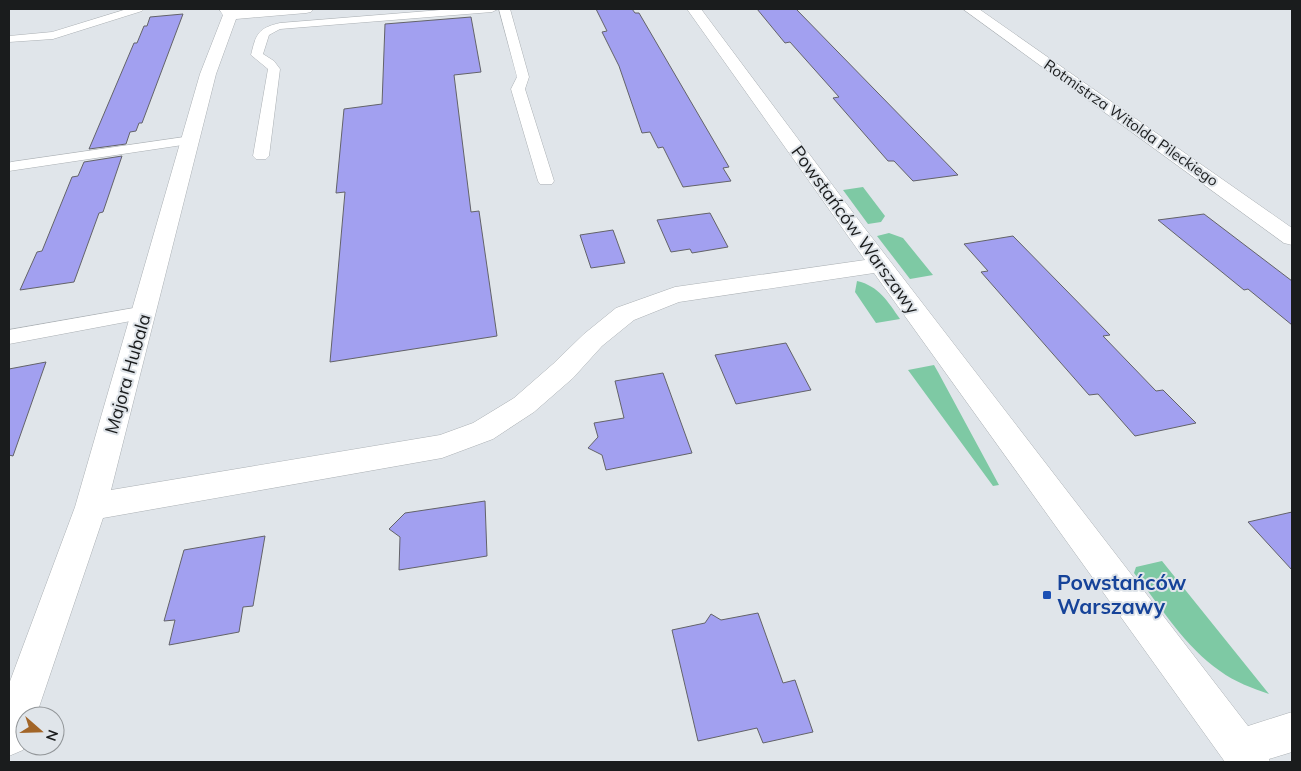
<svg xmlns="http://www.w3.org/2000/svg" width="1301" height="771" font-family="Mulish,sans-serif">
  <rect width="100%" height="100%" fill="#e0e5ea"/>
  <path fill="#7ec9a4" d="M863,187l22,29 -4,6 -13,2 -25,-34z
    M889,233l14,5 30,37 -23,4 -33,-43z
    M857,281c22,5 31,21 43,38l-24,4 -21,-31z
    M934,365l4,7 61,113 -6,1 -85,-116z
    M1162,561l107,133c-17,-6 -34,-12 -49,-23 -35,-24 -59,-64 -86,-98l2,-6z"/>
  <path fill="#a2a0f0" stroke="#636369" d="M596,9h36l3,4h4l90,154 -6,1 8,13 -48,6 -20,-40 -5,1 -8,-16 -8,1 -23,-67 -17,-34 5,-1z
    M757,9h39l162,166 -45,6 -19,-20h-6l-55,-63 6,-1 -49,-55 -5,1z
    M183,14l-41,109h-3l-3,8 -6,1 -4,12 -37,5 45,-106h3l7,-17h3l3,-9z
    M471,17l10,55 -27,3 17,137 8,-1 18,125 -167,26 15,-170 -9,1 8,-84 38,-5 3,-80z
    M122,156l-19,56 -4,1 -25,69 -54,8 17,-38 5,-1 30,-74 6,-1 6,-14z
    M710,213l18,34 -36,6 -2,-4 -19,3 -14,-32z
    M1204,214l88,67v44l-44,-36 -4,1 -86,-70z
    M613,230l12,33 -34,5 -11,-33z
    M1013,236l97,99 -7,1 53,55 7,-1 33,33 -61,13 -37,-42 -9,1 -108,-123 7,-1 -24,-27z
    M786,343l25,47 -75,14 -21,-49z
    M46,362l-33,94 -4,-1v-86z
    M663,373l29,80 -86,17 -4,-15 -14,-7 10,-11 -4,-14 30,-5 -9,-37z
    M485,501l2,55 -88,14 1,-33 -11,-8 16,-16z
    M1292,512v58l-44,-48z
    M265,536l-12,70 -10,1 -4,25 -70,13 6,-25 -11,1 20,-71z
    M758,613l25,70 12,-3 18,52 -50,11 -6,-15 -59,13 -26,-111 33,-7 6,-9 10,6z"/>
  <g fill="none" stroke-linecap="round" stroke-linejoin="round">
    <g stroke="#abb0b4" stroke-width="1">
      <path id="lane" d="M127,9h17l-2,2 -89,28 -44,3v-6l43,-4z
        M453,9h45l-6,3 -212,17 -11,6 -6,19 11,7 6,8 -11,87 -3,3h-10l-3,-3 15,-87 -17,-14c5,-21 7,-27 29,-32z
        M499,9h11l19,68 -4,12 29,92 -2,3h-12l-2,-3 -27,-92 6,-12z
        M191,136l5,1 2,3 -2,3 -187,28v-8l2,-1z
        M145,306l7,1 3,5 -3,5 -143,27v-14z"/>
    </g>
    <g stroke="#abb0b4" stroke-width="1">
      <path id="street" d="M219,9h94l-2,3 -5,1 -70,6 -20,55 -105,416 329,-55 33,-12 41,-25 39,-34 31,-30 32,-26 59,-21 190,-27 -178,-251h14l162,217 385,500 44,-14v40l-23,7 1,3h-45l-351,-489 -195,29 -45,18 -32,26 -29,32 -39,34 -41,27 -51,19 -339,60 -67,198h-11v29l-2,5 -14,6v-72l66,-177 125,-433 23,-59z
        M963,9h16l313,219v17l-8,-2z"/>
    </g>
    <use href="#lane" fill="#fff" fill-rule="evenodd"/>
    <use href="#street" fill="#fff" fill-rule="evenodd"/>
  </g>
  <rect fill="#1a4fb4" stroke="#e0e5ea" stroke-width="2" x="1042" y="590" width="10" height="10" rx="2.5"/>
  <g text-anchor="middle" stroke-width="4" stroke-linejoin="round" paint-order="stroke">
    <g font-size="15" fill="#1a1c1d" stroke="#e0e5ea">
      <text transform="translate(1131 123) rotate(35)" y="5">Rotmistrza Witolda Pileckiego</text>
    </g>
    <g font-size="18" fill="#1a1c1d" stroke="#e0e5ea">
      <text transform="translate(855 230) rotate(54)" y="6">Powstańców Warszawy</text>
      <text transform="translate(128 374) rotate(-74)" y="6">Majora Hubala</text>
    </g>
    <g font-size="21" font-weight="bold" fill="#164399" stroke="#e0e5ea" text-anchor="start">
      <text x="1057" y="590">Powstańców<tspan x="1057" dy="24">Warszawy</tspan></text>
    </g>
  </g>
  <rect width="1301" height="771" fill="none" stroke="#1a1c1d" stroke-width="20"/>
  <g transform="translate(40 731) rotate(110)"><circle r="24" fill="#e0e5ea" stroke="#919598"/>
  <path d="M0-4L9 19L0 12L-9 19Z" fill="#a26528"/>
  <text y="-8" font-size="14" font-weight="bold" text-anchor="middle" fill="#1a1c1d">N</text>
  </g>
</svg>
